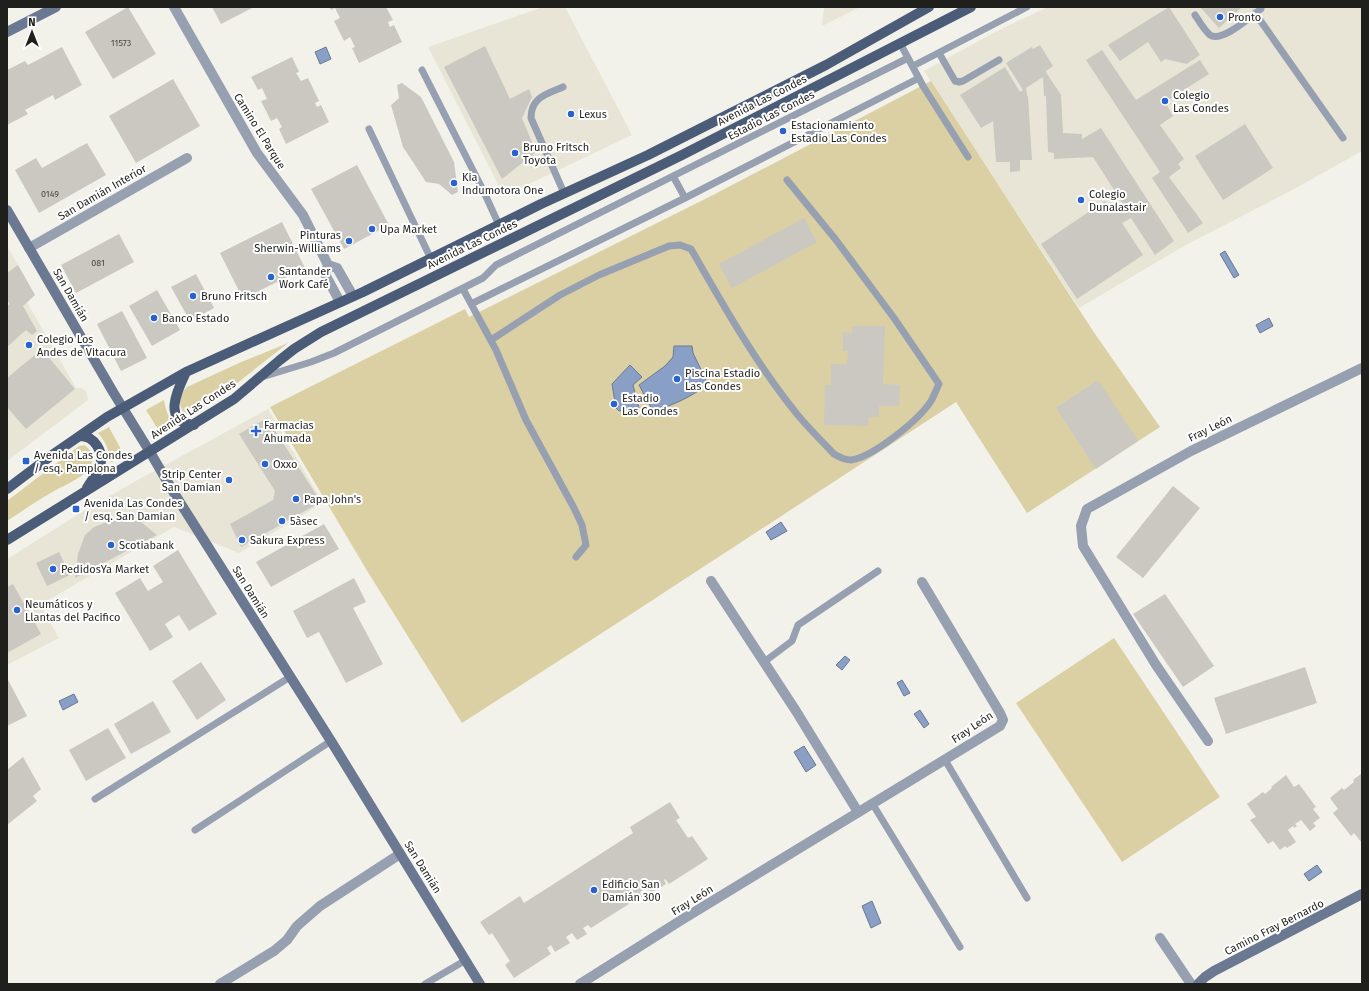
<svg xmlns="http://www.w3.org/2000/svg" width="1369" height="991" font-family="'Fira Sans',sans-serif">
  <rect width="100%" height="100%" fill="#f3f2ea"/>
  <path fill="#e8e5d6" d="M543,7h22l67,128 -128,61 -76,-149z
    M824,7h36l-38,19z
    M1048,7h314v144l-66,37 -112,58 -105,62 -155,-237 73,-40z
    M7,246l28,49 -8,7 49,86h5l5,3 2,9 -81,61z
    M268,409l55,94 -84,50 -65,-26 -134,78 19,33 -52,27v-106l70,-44 57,-33z"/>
  <path fill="#dad0a3" d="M931,81l162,250 67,96 -133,86 -71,-111 -337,220 -157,101 -96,-154 -96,-162 195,-98 4,8 244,-122z
    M288,343l-71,56 -25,14 -5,1 -4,-2c-5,-12 -5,-15 4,-25l52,-24z
    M164,400c2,11 4,18 12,26l-15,8 -15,-24z
    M109,427l15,28 -12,7 -3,-1c1,-11 -4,-20 -11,-28z
    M84,445c9,5 11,16 5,24 -8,10 -29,18 -40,25 -14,8 -28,18 -42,27v-20l72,-55z
    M1114,638l106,159 -98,65 -106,-159z"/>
  <path fill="#8a9fc5" stroke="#6a7992" d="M326,47l5,12 -11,5 -5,-12z
    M1225,251l14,24 -5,3 -14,-24z
    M1269,318l4,8 -13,7 -4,-8z
    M674,346h18l1,7 15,31c-17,13 -34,21 -55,27l-14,-26 26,-19 8,-9z
    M630,365l12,12 -9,8 6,23 -20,3 -3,-3 -4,-24z
    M781,522l6,9 -16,9 -5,-8z
    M845,656l5,4 -8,10 -6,-5z
    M902,680l8,13 -6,3 -7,-13z
    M74,694l4,8 -15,8 -4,-9z
    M920,710l9,14 -5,4 -10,-14z
    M804,746l12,19 -10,7 -12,-20z
    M1317,865l5,7 -13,9 -5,-7z
    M872,901l9,22 -10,5 -9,-22z"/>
  <path fill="#cac8c1" d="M128,7l28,47 -43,25 -28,-47z
    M212,7h42l-33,17z
    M329,7h57l7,13 -5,2 2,5 4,-2 8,17 -43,21 -7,-15 3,-1 -5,-10 -6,4 -10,-20 6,-3 -5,-10 -4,2z
    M1169,7l31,48 -13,9 -22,-5 -4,3 -13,-20 -28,19 -12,-16z
    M1200,7h42l-23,21z
    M1040,45l13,21 -7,5 1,3 14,21 2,38 19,1v5l19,-11 73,113 -19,14 -24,-37 -9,5 21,32 -66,44 -36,-55 64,-43 7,10 11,-7 -30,-47 -39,2v-6l-6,-1 -2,-56h-2l-1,-19 -17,11 1,7 1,2 4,63h-12v11l-10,1v-10h-14l-3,-41 -12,7 -21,-33 45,-28 15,25 3,-2 -17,-27 26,-16 1,2z
    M485,46l25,53 19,-10 3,8 -10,21 14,34 -34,27 -58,-112z
    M62,47l20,38 -27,15 -2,-5 -28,15 3,4 -21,11v-55l18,-9 3,4z
    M1102,50l34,50 64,-40 9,14 -44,28 8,14 -13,9 24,34 -6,5 3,4 -12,9 34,46 -15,10 -36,-55 8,-6 -74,-112z
    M292,57l7,15 -3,1 5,8 7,-3 11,23 -4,2 2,4 4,-2 8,17 -43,22 -7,-15 3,-2 -5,-9 -6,3 -10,-20 6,-2 -5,-11 -4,2 -7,-13z
    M173,79l27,47 -64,37 -27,-47z
    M402,83l19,14 33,65 4,30 -6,3 -13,-11 -13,-2 -23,-35 -12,-42 8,-7 -2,-13z
    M1245,124l28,44 -50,32 -28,-44z
    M87,143l19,32 -67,38 -24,-43 21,-12 6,10z
    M357,165l32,60 -45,24 -33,-60z
    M804,218l13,24 -85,46 -13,-24z
    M282,222l23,46 -62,31 -23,-46z
    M119,234l15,28 -58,31 -15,-28z
    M18,265l17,30 -12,11 14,25 -5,4 -6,-5 -19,17v-41l3,-2 -3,-4v-27z
    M196,274l18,34 -24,13 -19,-34z
    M157,290l23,40 -28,16 -23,-40z
    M122,311l25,47 -26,13 -24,-47z
    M852,326h33l-2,58 17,1 -1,21h-20v11h-10l-1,9 -44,-1 1,-40h6v-21h16l1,-13h-5v-19l9,1z
    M42,349l33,40 -49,40 -19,-22v-29z
    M1098,380l40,61 -42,28 -40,-61z
    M267,418l54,84 -80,45 -11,-23 43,-24 2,-9 -36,-57z
    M1173,486l27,22 -57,70 -27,-21z
    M129,519l12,3 16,13 -82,43 3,-24 7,-19 9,-8 16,-6z
    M324,524l15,25 -68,38 -15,-25z
    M178,550l39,64 -28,17 -10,-16 -14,9 8,13 -23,14 -35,-58 25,-15 8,13 15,-9 -10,-16z
    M59,552l11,23 -23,11 -11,-23z
    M354,578l12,24 -13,6 30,56 -37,19 -27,-51 -12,6 -14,-27z
    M13,584l28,50 -34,19v-66z
    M1165,594l49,72 -31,21 -50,-73z
    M201,662l25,38 -29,20 -25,-39z
    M1305,667l12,36 -91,31 -12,-36z
    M7,678l20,38 -20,10z
    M153,701l18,31 -40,22 -17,-30z
    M108,728l18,30 -40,23 -17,-31z
    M23,757l18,32 -8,7 4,5 -30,24v-55z
    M1362,773v70l-8,-10 -3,3 -18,-23 5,-4 -8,-11 12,-10 2,2 10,-8 -1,-2z
    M1286,775l8,12 5,-3 17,23 -3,2 7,9 -7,5 3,3 -6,5 -9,-11 -6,4 2,2 -3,2 -1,-2 -5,4 8,12 -9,6 -2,-2 -5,4 -7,-9 -5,3 -18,-24 6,-3 -9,-13 16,-12 2,2 7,-6 -1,-1z
    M670,802l10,16 -4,2 12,18 4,-2 16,23 -39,25 -4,-5 -1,1 2,4 -15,9 -4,-6 -7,5 2,5 -8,5 -3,-5 -5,3 3,4 -38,24 -3,-3 -5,3 4,6 -10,6 -5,-7 -6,4 4,6 -15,9 -4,-7 -4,3 4,6 -37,24 -9,-13 5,-4 -18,-28 -3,2 -9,-13 40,-26 4,7 109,-70 -3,-6z"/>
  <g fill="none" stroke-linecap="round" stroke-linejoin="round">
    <path stroke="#96a0b1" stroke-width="7" d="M1255,13l88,125
      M1195,15c4,6 9,15 15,20 12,8 41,-19 51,-26v-2
      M900,43l23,43 45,71
      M939,53l16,28 4,1 4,-1 36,-21
      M913,66l114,-59
      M422,70l61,120 16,35
      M563,87c-16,7 -32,10 -32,31l33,75
      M369,129l62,130
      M673,176l12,22
      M463,289l33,61 30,70 48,88 8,17 4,20 -10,12
      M471,304l214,-106 234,-120
      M491,340l69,-45 39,-20 70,-29 11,-1 11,4c31,54 63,111 102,160 12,16 27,30 41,45 5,3 11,6 17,6 22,-3 68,-40 80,-59 3,-5 5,-11 8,-17l-45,-66 -58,-78 -49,-60
      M262,377l49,-15 23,-9 149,-75 13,-13 412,-207
      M764,662l28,-21 6,-16 80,-54
      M945,760l82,138
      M95,799l195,-122
      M872,803l88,144
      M195,830l136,-89
      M425,984l41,-24"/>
    <path stroke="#96a0b1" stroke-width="10" d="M174,7l83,146 46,62 25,50 9,3 16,28
      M29,248l158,-90
      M328,265l-3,9 15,28
      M711,581l85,130 62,101
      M1208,741l-52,-76 -73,-119 -2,-20 6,-17 104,-58 171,-83
      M1160,938l31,46
      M220,984l54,-33 13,-11 10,-14 23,-20 80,-52
      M580,984l103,-65 317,-193 3,-6 -3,-7 -78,-131"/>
    <path stroke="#6a7891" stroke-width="10" d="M7,32l49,-25
      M7,210l106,182 37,60 24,41 157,248 149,243
      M1198,984l7,-7 9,-6 148,-77"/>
    <path stroke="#4b5c79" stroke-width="10" d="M186,372c-8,17 -25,50 8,53
      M80,436c15,0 24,16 20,30 -3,8 -9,15 -13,22
      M7,489l45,-34 55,-38 79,-45 177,-80 178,-88 107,-49 178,-90 103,-58
      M7,540l227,-141 46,-39 14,-11 27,-17 361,-177 289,-148"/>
  </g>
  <g fill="#2762cf" stroke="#fff" stroke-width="1.5">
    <circle cx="1220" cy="17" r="4"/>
    <circle cx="1165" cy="101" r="4"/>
    <circle cx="571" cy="114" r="4"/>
    <circle cx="783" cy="131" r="4"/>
    <circle cx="515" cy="153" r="4"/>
    <circle cx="454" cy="183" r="4"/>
    <circle cx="1081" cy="200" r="4"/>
    <circle cx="372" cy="229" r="4"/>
    <circle cx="349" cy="241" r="4"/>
    <circle cx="271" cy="277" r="4"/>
    <circle cx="193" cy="296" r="4"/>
    <circle cx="154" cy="318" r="4"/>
    <circle cx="29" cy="345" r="4"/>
    <circle cx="677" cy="379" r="4"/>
    <circle cx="614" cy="404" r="4"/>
    <path d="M254 425h4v4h4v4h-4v4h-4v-4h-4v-4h4z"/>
    <rect x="22" y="457" width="8" height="8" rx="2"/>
    <circle cx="265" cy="464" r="4"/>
    <circle cx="229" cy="480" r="4"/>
    <circle cx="296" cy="499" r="4"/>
    <rect x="72" y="505" width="8" height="8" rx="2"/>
    <circle cx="282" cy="521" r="4"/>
    <circle cx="242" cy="540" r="4"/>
    <circle cx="111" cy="545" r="4"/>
    <circle cx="53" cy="569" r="4"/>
    <circle cx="17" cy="610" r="4"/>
    <circle cx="594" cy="890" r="4"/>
  </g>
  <g text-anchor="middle" stroke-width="4" stroke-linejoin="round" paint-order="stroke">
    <g font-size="9" fill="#4a4945">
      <text x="121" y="46">11573</text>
      <text x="50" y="197">0149</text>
      <text x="98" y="266">081</text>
    </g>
    <g font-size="11" fill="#1f1f1c" stroke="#fff" text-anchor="start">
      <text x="1228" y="21">Pronto</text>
      <text x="1173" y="99">Colegio<tspan x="1173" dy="13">Las Condes</tspan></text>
      <text x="579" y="118">Lexus</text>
      <text x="791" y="129">Estacionamiento<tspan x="791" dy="13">Estadio Las Condes</tspan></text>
      <text x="523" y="151">Bruno Fritsch<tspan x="523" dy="13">Toyota</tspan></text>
      <text x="462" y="181">Kia<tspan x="462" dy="13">Indumotora One</tspan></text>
      <text x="1089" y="198">Colegio<tspan x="1089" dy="13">Dunalastair</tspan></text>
      <text x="380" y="233">Upa Market</text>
      <text x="341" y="239" text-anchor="end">Pinturas<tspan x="341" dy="13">Sherwin-Williams</tspan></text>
      <text x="279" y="275">Santander<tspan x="279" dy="13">Work Café</tspan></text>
      <text x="201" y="300">Bruno Fritsch</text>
      <text x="162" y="322">Banco Estado</text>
      <text x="37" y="343">Colegio Los<tspan x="37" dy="13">Andes de Vitacura</tspan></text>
      <text x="685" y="377">Piscina Estadio<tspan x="685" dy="13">Las Condes</tspan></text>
      <text x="622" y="402">Estadio<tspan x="622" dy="13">Las Condes</tspan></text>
      <text x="264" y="429">Farmacias<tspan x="264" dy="13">Ahumada</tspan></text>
      <text x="34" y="459">Avenida Las Condes<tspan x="34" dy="13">/ esq. Pamplona</tspan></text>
      <text x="273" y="468">Oxxo</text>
      <text x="221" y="478" text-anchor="end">Strip Center<tspan x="221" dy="13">San Damian</tspan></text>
      <text x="304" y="503">Papa John's</text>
      <text x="84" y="507">Avenida Las Condes<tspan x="84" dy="13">/ esq. San Damian</tspan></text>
      <text x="290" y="525">5àsec</text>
      <text x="250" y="544">Sakura Express</text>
      <text x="119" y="549">Scotiabank</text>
      <text x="61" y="573">PedidosYa Market</text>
      <text x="25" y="608">Neumáticos y<tspan x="25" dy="13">Llantas del Pacifico</tspan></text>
      <text x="602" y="888">Edificio San<tspan x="602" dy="13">Damián 300</tspan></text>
    </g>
    <g font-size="11" fill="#1f1f1c" stroke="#fff">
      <text transform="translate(762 100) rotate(-27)" y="4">Avenida Las Condes</text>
      <text transform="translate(771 115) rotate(-27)" y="4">Estadio Las Condes</text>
      <text transform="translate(260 131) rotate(58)" y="4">Camino El Parque</text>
      <text transform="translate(102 192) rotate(-30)" y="4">San Damián Interior</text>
      <text transform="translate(472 244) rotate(-26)" y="4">Avenida Las Condes</text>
      <text transform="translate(71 295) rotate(60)" y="4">San Damián</text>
      <text transform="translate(193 409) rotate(-33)" y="4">Avenida Las Condes</text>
      <text transform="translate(1210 428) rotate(-26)" y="4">Fray León</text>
      <text transform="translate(251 592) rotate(58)" y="4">San Damián</text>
      <text transform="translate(972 727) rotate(-34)" y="4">Fray León</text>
      <text transform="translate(423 867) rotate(58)" y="4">San Damián</text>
      <text transform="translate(692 900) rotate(-32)" y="4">Fray León</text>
      <text transform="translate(1274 927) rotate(-27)" y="4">Camino Fray Bernardo</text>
    </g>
  </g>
  <rect width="1369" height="991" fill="none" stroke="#1f1f1c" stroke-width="16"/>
  <g transform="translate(32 32)" stroke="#ffffff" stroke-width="3" paint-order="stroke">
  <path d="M0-3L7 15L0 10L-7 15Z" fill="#1f1f1c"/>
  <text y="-6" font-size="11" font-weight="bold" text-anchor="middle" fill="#1f1f1c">N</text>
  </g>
</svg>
